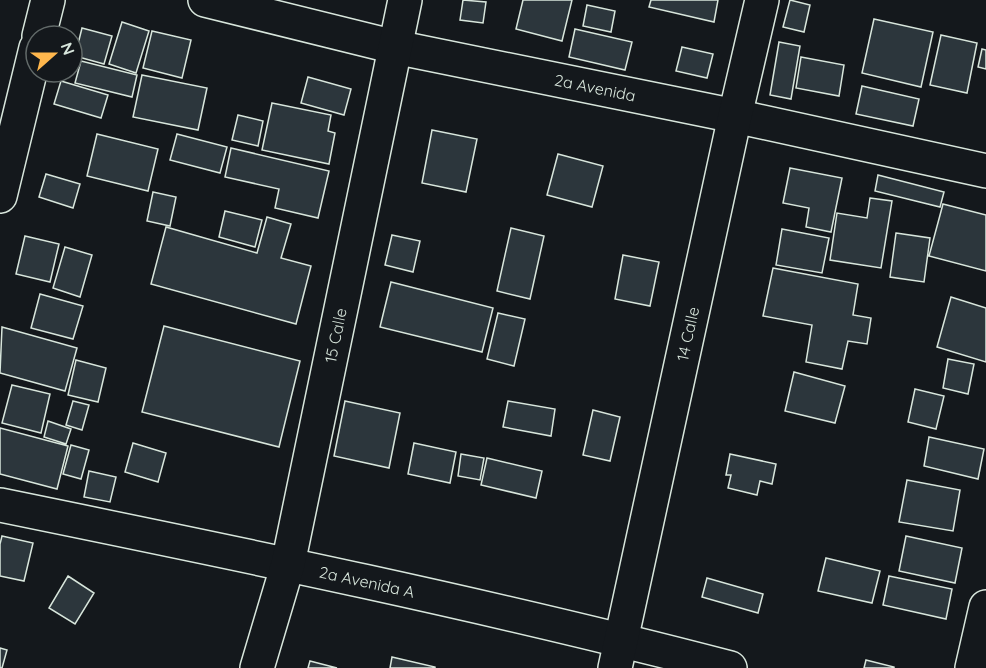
<svg xmlns="http://www.w3.org/2000/svg" width="986" height="668" font-family="Quicksand,sans-serif">
  <rect width="100%" height="100%" fill="#14181c"/>
  <path fill="#2c363c" stroke="#d8e6dc" stroke-width="1.5" d="M463,0l23,2 -3,21 -23,-3z
    M523,0h49l-10,41 -46,-12z
    M651,0h67l-4,22 -65,-15z
    M790,0l20,5 -6,27 -21,-5z
    M587,5l28,6 -4,21 -28,-6z
    M874,19l59,13 -12,55 -59,-14z
    M122,22l27,9 -13,42 -27,-9z
    M82,28l30,8 -8,28 -29,-8z
    M575,29l57,13 -7,28 -56,-13z
    M152,31l39,9 -9,38 -39,-10z
    M941,35l36,8 -10,50 -37,-8z
    M779,42l21,4 -9,53 -21,-4z
    M682,47l31,7 -6,24 -31,-7z
    M982,49l4,1v19l-8,-2z
    M801,57l43,8 -5,31 -43,-8z
    M81,61l56,14 -5,22 -57,-14z
    M142,75l65,13 -9,42 -65,-13z
    M308,77l43,12 -7,26 -43,-12z
    M61,81l47,14 -7,23 -47,-14z
    M862,86l57,13 -6,27 -57,-12z
    M272,103l59,12 -3,16 7,2 -6,31 -67,-14z
    M238,115l25,6 -5,25 -26,-6z
    M432,130l45,9 -11,53 -44,-9z
    M97,134l61,15 -10,42 -61,-15z
    M177,134l50,13 -7,26 -50,-13z
    M231,148l98,23 -11,47 -43,-10 4,-19 -54,-12z
    M558,154l45,12 -11,41 -45,-12z
    M790,168l52,10 -11,54 -25,-5 3,-19 -26,-5z
    M46,174l34,10 -7,24 -34,-11z
    M878,175l66,17 -4,15 -65,-16z
    M153,192l23,5 -6,29 -23,-5z
    M870,198l22,3 -11,67 -51,-8 7,-47 30,5z
    M943,204l43,11v56l-57,-15z
    M225,211l37,9 -7,27 -36,-10z
    M267,217l24,7 -10,34 30,8 -15,58 -145,-40 15,-57 91,26z
    M511,228l33,8 -14,63 -33,-8z
    M782,229l47,9 -7,35 -46,-8z
    M896,233l34,5 -6,44 -34,-5z
    M392,235l28,6 -7,31 -28,-7z
    M25,236l34,8 -9,38 -34,-8z
    M65,247l27,8 -12,42 -27,-9z
    M623,255l36,7 -9,44 -35,-7z
    M773,268l85,16 -5,31 18,3 -4,26 -19,-3 -6,28 -36,-7 6,-37 -49,-9z
    M391,282l102,26 -11,44 -102,-25z
    M40,294l43,12 -10,33 -42,-11z
    M951,297l35,11v54l-49,-15z
    M498,313l27,6 -11,47 -27,-7z
    M164,326l136,35 -21,86 -137,-35z
    M2,327l75,21 -12,43 -65,-18z
    M948,359l26,5 -6,30 -25,-6z
    M76,360l30,8 -8,34 -30,-7z
    M794,372l51,14 -10,37 -50,-12z
    M12,385l38,9 -9,39 -39,-10z
    M915,389l29,7 -8,33 -28,-7z
    M73,401l16,4 -7,25 -16,-5z
    M345,401l55,12 -11,55 -55,-12z
    M508,401l47,8 -4,27 -48,-9z
    M593,410l27,7 -10,44 -27,-6z
    M48,421l23,8 -5,15 -22,-7z
    M0,428l68,18 -11,43 -57,-15z
    M929,437l55,12 -6,30 -54,-13z
    M133,443l33,10 -8,29 -33,-10z
    M414,443l42,9 -6,31 -42,-9z
    M71,445l18,5 -8,29 -18,-5z
    M461,454l23,4 -4,22 -22,-4z
    M730,454l46,10 -4,20 -12,-3 -3,14 -29,-7 3,-13h-5z
    M487,458l55,13 -6,27 -55,-13z
    M89,471l27,6 -6,25 -26,-5z
    M907,480l53,10 -7,41 -54,-9z
    M2,536l31,7 -9,38 -24,-5v-32z
    M906,536l56,12 -7,35 -56,-12z
    M826,558l54,13 -8,32 -54,-12z
    M68,576l26,17 -19,31 -26,-16z
    M889,576l63,13 -6,30 -63,-14z
    M707,578l56,16 -5,19 -56,-16z
    M0,648l7,2 -5,18h-2z
    M392,657l43,10v1h-45z
    M866,660l28,7v1h-30z
    M310,661l27,7h-29z"/>
  <g fill="none" stroke-linecap="round" stroke-linejoin="round">
    <g stroke="#d8e6dc" stroke-width="36">
      <g id="minor">
        <path id="s1" d="M205,0l190,47 340,69 251,55"/>
        <path d="M39,36l9,-36"/>
        <path d="M0,196l36,-148"/>
        <path id="s2" d="M0,505c245,50 489,100 730,163"/>
        <path id="s3" d="M257,668l31,-104 117,-564"/>
        <path id="s4" d="M615,668l120,-552 27,-116"/>
        <path d="M972,668l14,-61"/>
      </g>
    </g>
    <use href="#minor" stroke="#14181c" stroke-width="33"/>
  </g>
  <g text-anchor="middle" stroke-width="4.5" stroke-linejoin="round" paint-order="stroke">
    <g font-size="16" fill="#d8e6dc" stroke="#14181c">
      <text dy="6" stroke="none"><textPath href="#s1" startOffset="400">2a Avenida</textPath></text>
      <text dy="6" stroke="none"><textPath href="#s4" startOffset="342">14 Calle</textPath></text>
      <text dy="6" stroke="none"><textPath href="#s3" startOffset="342">15 Calle</textPath></text>
      <text dy="6" stroke="none"><textPath href="#s2" startOffset="375">2a Avenida A</textPath></text>
    </g>
  </g>
  <g transform="translate(54 54) rotate(69)"><circle r="28" fill="#14181c" stroke="#626a69" stroke-width="1.5"/>
  <path d="M0-4.5L10 22L0 15L-10 22Z" fill="#ffb74d"/>
  <text y="-9" font-size="16" font-weight="bold" text-anchor="middle" fill="#d8e6dc">N</text>
  </g>
</svg>
